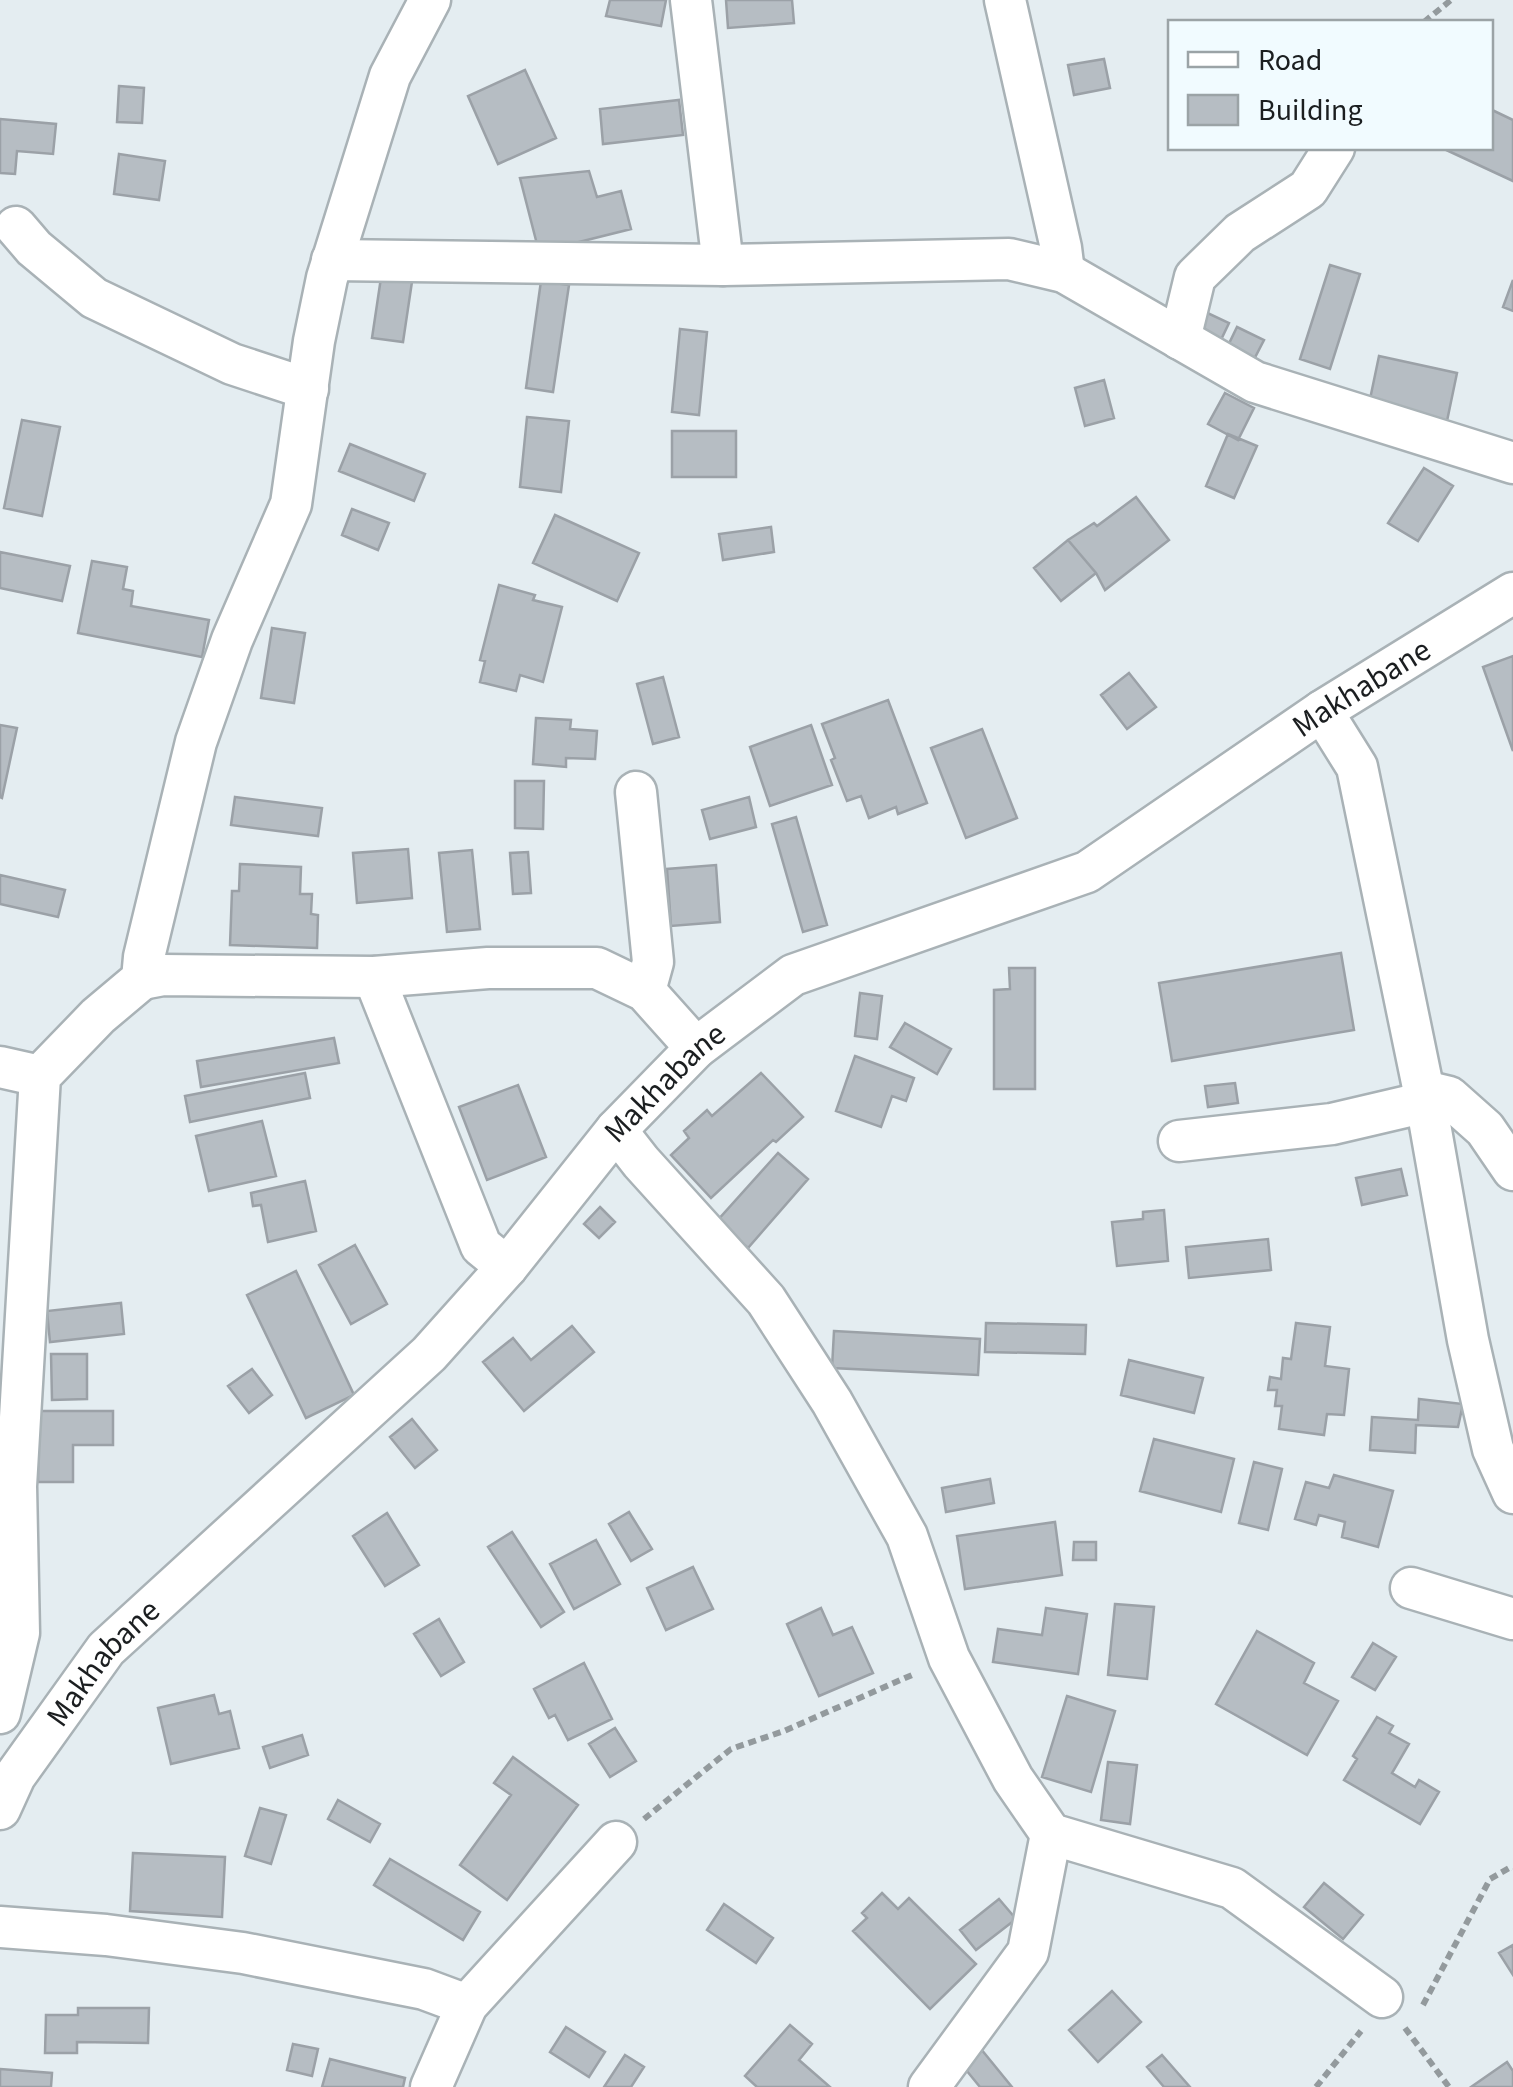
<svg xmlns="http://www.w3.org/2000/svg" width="1513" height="2087" font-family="'Source Sans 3',sans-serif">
  <rect width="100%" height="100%" fill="#e4edf1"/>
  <path fill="#b6bdc3" stroke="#9ba1a7" stroke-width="2.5" d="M610,0h56l-5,26 -55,-10z
    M726,0h66l2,23 -66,5z
    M1104,59l6,29 -36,7 -6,-30z
    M525,70l31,68 -58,26 -30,-68z
    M119,86l25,2 -2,35 -25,-1z
    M679,100l4,35 -80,9 -3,-35z
    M1490,109l23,11v61l-71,-33h48z
    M0,119l56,5 -3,30 -36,-3 -2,23 -15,-1z
    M119,154l46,7 -6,39 -45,-6z
    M589,171l8,26 24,-6 10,38 -92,23 -19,-74z
    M1330,265l30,9 -30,95 -30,-10z
    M382,271l31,4 -10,67 -31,-4z
    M1513,280v31l-10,-4z
    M541,281l28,4 -16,107 -27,-4z
    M1199,309l30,14 -11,23 -30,-14z
    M1237,327l27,13 -15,29 -26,-13z
    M680,329l27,3 -8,83 -27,-3z
    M1379,356l78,17 -10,48 -78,-17z
    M1104,380l10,38 -29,8 -10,-38z
    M1225,393l29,15 -16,32 -30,-16z
    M527,417l42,4 -8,71 -41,-5z
    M22,420l38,7 -18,89 -38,-8z
    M672,431h64v46h-64z
    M1228,434l29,12 -23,52 -28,-12z
    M350,444l75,30 -11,27 -75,-30z
    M1424,468l29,18 -35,55 -30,-18z
    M1136,497l33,43 -64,50 -9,-17 -28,-33 26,-17 3,3z
    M352,509l37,14 -11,27 -36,-15z
    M555,515l84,38 -22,48 -84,-38z
    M771,527l3,25 -51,8 -4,-26z
    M1068,540l28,33 -35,28 -27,-33z
    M0,552l70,14 -8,35 -62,-13z
    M92,561l35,6 -4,22 10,2 -2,15 78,14 -7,37 -124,-24z
    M499,585l36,10 -2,5 29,7 -19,75 -23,-7 -4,16 -36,-9 5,-21 -5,-1z
    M272,628l33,5 -11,70 -33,-5z
    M1513,656v95l-30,-84z
    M1129,673l27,34 -29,22 -26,-34z
    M663,677l16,60 -26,7 -16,-60z
    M888,700l39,103 -29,11 -2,-7 -27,11 -8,-22 -14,5 -16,-41 4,-2 -13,-34z
    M536,718l35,2 -1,9 27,2 -2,28 -29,-1v9l-33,-3z
    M0,725l17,3 -15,70 -2,-1z
    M811,725l21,60 -62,21 -20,-59z
    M982,729l35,89 -51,20 -35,-90z
    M515,781h29l-1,48 -28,-1z
    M235,797l87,11 -4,28 -87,-11z
    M749,797l7,30 -46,12 -8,-29z
    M796,817l31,108 -24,7 -31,-108z
    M408,849l4,49 -55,5 -4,-50z
    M472,850l8,79 -33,3 -8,-79z
    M528,852l3,41 -18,1 -3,-41z
    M240,864l61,3 -1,27h12l-1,20 7,1 -1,33 -87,-3 2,-54h7z
    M716,865l4,57 -49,4 -4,-57z
    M0,875l65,15 -7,27 -58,-13z
    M1341,953l13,77 -182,31 -13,-78z
    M1009,968h26v121h-41v-99l16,-1z
    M860,993l22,3 -5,43 -22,-3z
    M905,1023l46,26 -14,25 -47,-27z
    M334,1038l5,25 -138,24 -4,-26z
    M855,1056l59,22 -8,23 -14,-5 -11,31 -45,-16z
    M305,1073l5,25 -120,24 -5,-26z
    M761,1073l42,44 -27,25 -3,-2 -62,58 -40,-43 18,-17 -5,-7 23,-21 5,6z
    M1235,1083l3,20 -30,4 -3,-21z
    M518,1085l28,72 -59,23 -28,-73z
    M262,1121l14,55 -67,15 -13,-55z
    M778,1153l30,26 -60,69 -31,-27z
    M1401,1169l6,26 -45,10 -6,-27z
    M305,1181l11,50 -48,11 -7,-37 -8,1 -2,-13z
    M600,1207l15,15 -16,16 -15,-14z
    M1164,1210l4,51 -51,5 -5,-44 31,-3v-7z
    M1268,1239l3,31 -82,8 -3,-31z
    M355,1245l32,59 -36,20 -32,-59z
    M296,1271l58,124 -48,23 -59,-123z
    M121,1303l3,31 -74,8 -3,-31z
    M986,1323l100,2 -1,29 -100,-2z
    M1296,1323l34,4 -5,39 24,3 -5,46 -17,-1 -3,21 -45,-6 3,-23h-7l2,-16h-9l2,-13 11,2 2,-21 8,1z
    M572,1326l22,26 -70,59 -41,-49 30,-24 18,22z
    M834,1331l146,8 -2,36 -146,-7z
    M51,1354h36v45l-35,1z
    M1129,1360l74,18 -9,35 -73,-18z
    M252,1369l20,26 -23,18 -21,-27z
    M1419,1399l44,5 -5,23 -42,-2 -1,28 -45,-3 2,-33 46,3z
    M38,1411h75v34h-40v37h-35z
    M412,1419l25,31 -22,18 -25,-31z
    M1154,1439l80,20 -13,53 -81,-21z
    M1254,1462l28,7 -14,61 -29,-7z
    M1334,1475l59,16 -15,56 -36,-10 3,-15 -26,-7 -3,10 -21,-6 11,-37 23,6z
    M990,1479l4,24 -48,9 -4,-24z
    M629,1512l23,37 -21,12 -22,-37z
    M387,1513l32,52 -34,21 -32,-50z
    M1055,1522l7,53 -97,14 -8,-53z
    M512,1532l52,80 -23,15 -53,-80z
    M596,1540l24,44 -46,25 -24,-45z
    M1074,1542h22v18h-23z
    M693,1567l20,42 -47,21 -19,-42z
    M1115,1604l39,3 -7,72 -39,-4z
    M821,1608l12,27 19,-8 21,46 -54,23 -32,-72z
    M1046,1608l41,6 -9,60 -85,-12 5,-33 44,6z
    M439,1619l25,43 -23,14 -27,-42z
    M1257,1631l57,32 -10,20 34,18 -31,54 -91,-51z
    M1373,1643l23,14 -21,33 -23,-13z
    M584,1663l28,56 -44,21 -13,-25 -6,3 -15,-29z
    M214,1695l5,19 11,-3 9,37 -68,16 -13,-56z
    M1067,1696l48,15 -24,81 -49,-15z
    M1377,1717l16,9 -4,7 20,11 -17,29 23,14 4,-7 20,12 -19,32 -76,-44 13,-21 -4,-3z
    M615,1728l21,33 -26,16 -21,-33z
    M302,1735l6,20 -38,13 -7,-21z
    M513,1757l65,48 -71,95 -47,-35 51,-70 -17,-12z
    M1108,1762l29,3 -7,59 -29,-4z
    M338,1800l42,24 -10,18 -42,-23z
    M260,1808l26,7 -15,49 -26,-8z
    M133,1853l92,4 -3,60 -92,-6z
    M390,1859l90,53 -17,28 -89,-55z
    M1324,1883l39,32 -20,24 -39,-32z
    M882,1893l16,16 11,-11 67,66 -46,45 -77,-78 14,-13 -5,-5z
    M999,1899l17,20 -40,31 -16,-20z
    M724,1904l49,34 -17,25 -49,-33z
    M1513,1945v30l-14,-22z
    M1112,1991l29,31 -43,40 -29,-32z
    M78,2008h71l-1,35 -71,-1v11h-32l1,-38h32z
    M790,2025l22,19 -13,16 31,27h-73l-12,-11z
    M566,2027l39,25 -16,25 -39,-25z
    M293,2044l25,5 -6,27 -25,-6z
    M981,2049l31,38h-32l-18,-22z
    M625,2055l19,12 -13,20h-27z
    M1162,2055l28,32h-26l-17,-20z
    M330,2059l75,19 -2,9h-81z
    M1507,2062l6,9v16h-42z
    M0,2069l52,4 -1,14h-51z"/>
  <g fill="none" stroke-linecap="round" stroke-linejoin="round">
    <g stroke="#a9b2b6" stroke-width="45">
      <g id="minor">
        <path d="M691,0l32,265"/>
        <path d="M1005,0l56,248 3,24"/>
        <path d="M16,227l18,21 60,50 138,66 76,25"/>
        <path d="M332,260l391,5 286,-6 55,13 191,110 258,81"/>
        <path d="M1180,339l15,-62 45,-44 68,-44 26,-41"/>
        <path d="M1322,711l35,56 69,335 42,238 25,109 20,44"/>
        <path d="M636,792l17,170 -8,29"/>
        <path d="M374,977l107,269 26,21"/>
        <path d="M142,979l21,-4 211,2 114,-9h109l48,23 51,57"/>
        <path d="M0,1067l40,9"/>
        <path d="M1424,1091l25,6 36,32 28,41"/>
        <path d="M616,1130l25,32 125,138 66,102 75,134 42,122 64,121 38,55 181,54 150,109"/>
        <path d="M1179,1141l153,-17 94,-22"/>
        <path d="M1411,1588l102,31"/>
        <path d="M0,1713l19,-80 -3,-147 24,-410 58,-60 44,-37 2,-22 52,-215 36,-102 59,-136 23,-163 13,-63 63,-202 40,-76"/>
        <path id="s1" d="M0,1809l15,-33 91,-127 323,-295 78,-87 109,-137 80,-82 97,-73 294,-103 235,-161 191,-118"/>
        <path d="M0,1927l106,8 137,18 181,36 43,16"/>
        <path d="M431,2087l36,-82 149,-163"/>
        <path d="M929,2087l99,-135 23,-118"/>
      </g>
    </g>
    <path stroke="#939a9d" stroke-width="6" stroke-dasharray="8 5" stroke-linecap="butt" d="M1424,22l27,-22
      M644,1819l87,-70 53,-18 128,-56
      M1423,2005l67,-126 21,-12 2,1
      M1405,2028l44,59
      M1316,2087l45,-56"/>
    <use href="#minor" stroke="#fff" stroke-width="40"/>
  </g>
  <g text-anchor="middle" stroke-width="10" stroke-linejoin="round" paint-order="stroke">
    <g font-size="32" fill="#1b1e20" stroke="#f1fbff">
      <text dy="11" stroke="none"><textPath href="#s1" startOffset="1800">Makhabane</textPath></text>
      <text dy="11" stroke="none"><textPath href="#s1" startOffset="990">Makhabane</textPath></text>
      <text dy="11" stroke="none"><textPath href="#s1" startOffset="180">Makhabane</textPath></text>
    </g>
  </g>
  <rect x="1168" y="20" width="325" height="130" fill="#f1fbff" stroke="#9ba3a6" stroke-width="2.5"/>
  <rect x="1188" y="52" width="50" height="15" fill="#ffffff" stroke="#9ba3a6" stroke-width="2.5"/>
  <text x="1258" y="70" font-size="30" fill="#1b1e20">Road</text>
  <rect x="1188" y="95" width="50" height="30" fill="#b6bdc3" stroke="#9ba3a6" stroke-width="2.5"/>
  <text x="1258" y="120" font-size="30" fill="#1b1e20">Building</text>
</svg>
